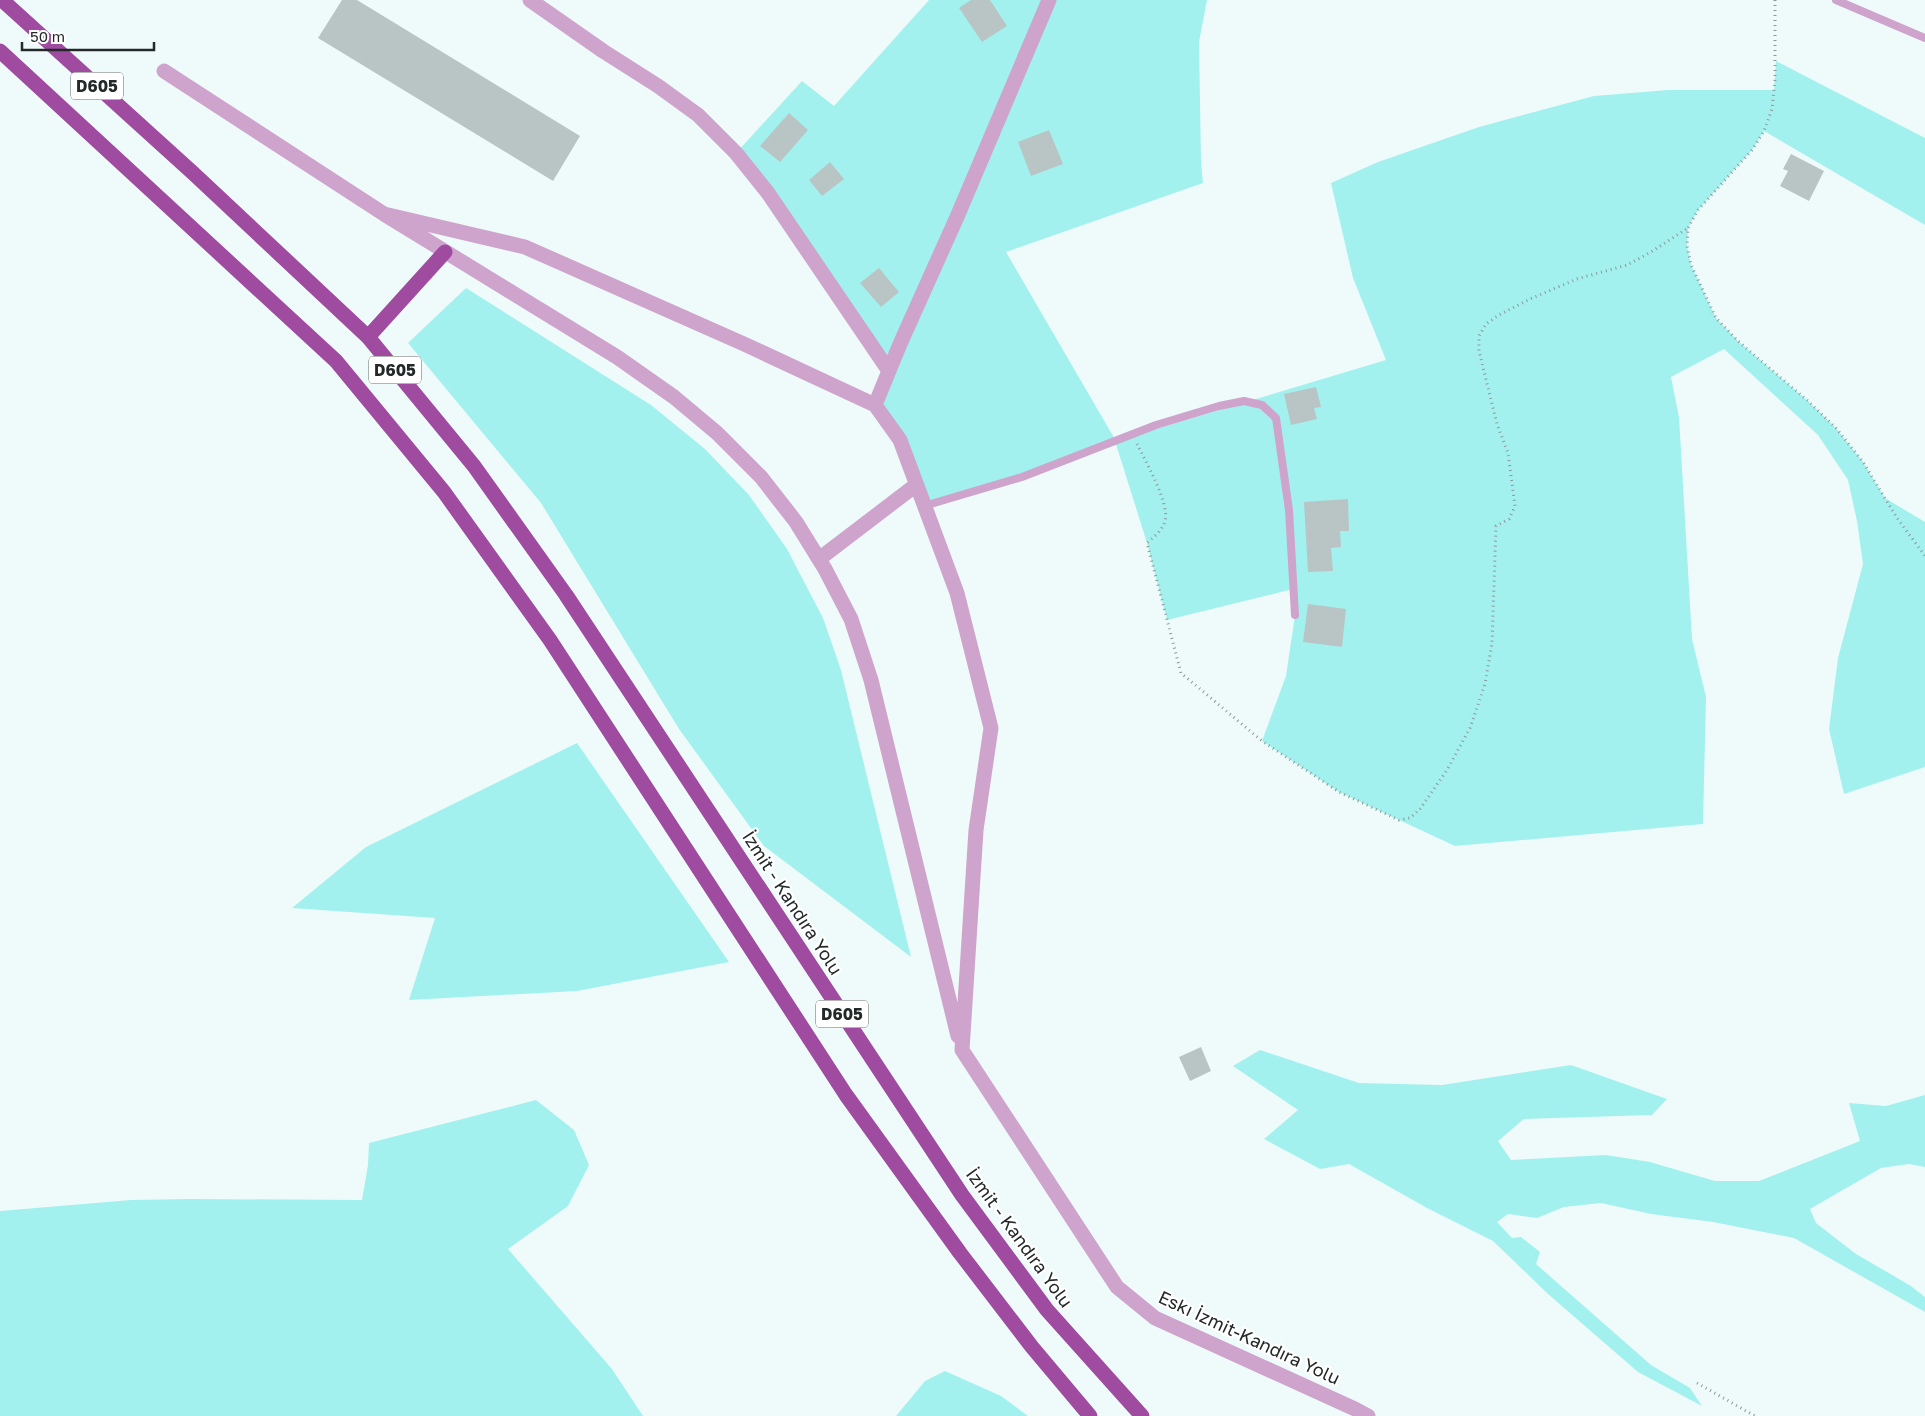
<svg xmlns="http://www.w3.org/2000/svg" width="1925" height="1416" font-family="'Golos Text',sans-serif">
  <rect width="100%" height="100%" fill="#effbfa"/>
  <path fill="#a3f1ee" d="M929,0h278l-8,42 2,120 2,21 -197,69 110,189 270,-81 -33,-82 -22,-95 47,-21 101,-35 115,-31 74,-6h106l2,-29 149,77v87l-161,-94 -12,19 -54,60 -10,18 -1,18 4,19 25,53 22,23 70,60 28,27 27,34 22,36 40,24v245l-81,27 -15,-65 9,-71 25,-94 -6,-43 -9,-41 -30,-45 -94,-86 -53,28 8,40 13,222 14,58 -3,127 -248,22 -116,-54 -77,-51 24,-65 9,-61 -2,-26 -126,31 -20,-77 -32,-102 -93,36 -98,29 -49,-101 14,-34 -153,-218 66,-72 32,25z
    M466,288l185,117 54,44 44,46 38,54 36,69 18,52 70,287 -147,-111 -85,-117 -138,-226 -133,-160z
    M577,743l152,219 -152,29 -168,9 26,-82 -143,-10 74,-61z
    M1260,1050l99,33 83,2 129,-20 96,34 -15,16 -128,4 -26,22 13,19 95,-5 44,7 65,19h44l101,-40 -11,-38 37,3 39,-11v72l-16,-3 -28,4 -71,41 6,14 40,31 55,32 14,11v15l-131,-74 -81,-16 -62,-8 -50,-11 -37,4 -27,11 -29,-4 -11,8 15,16 9,-1 19,15 -4,12 115,101 39,23 12,18 -64,-34 -90,-78 -55,-53 -66,-33 -78,-44 -29,5 -56,-30 34,-29 -65,-44z
    M536,1100l38,30 15,35 -21,41 -60,43 104,120 31,47h-643v-205l131,-11 60,-1 171,1 6,-35 1,-22z
    M945,1371l56,25 27,20h-132l29,-35z"/>
  <path fill="#b9c5c4" d="M342,0h15l223,136 -27,45 -235,-143z
    M971,0h19l17,26 -25,16 -23,-34z
    M789,113l19,17 -28,32 -20,-16z
    M1049,130l14,34 -32,12 -13,-34z
    M1791,154l33,17 -15,30 -29,-15 8,-15 -5,-2z
    M830,162l14,17 -22,17 -13,-16z
    M879,268l20,24 -18,15 -21,-24z
    M1316,387l5,20 -7,1 3,11 -26,6 -7,-31z
    M1348,499l1,32h-9l1,16 -10,1 2,23 -25,1 -4,-70z
    M1308,604l38,5 -4,38 -39,-5z
    M1201,1047l10,24 -21,10 -11,-24z"/>
  <g fill="none" stroke-linecap="round" stroke-linejoin="round">
    <path stroke="#8f9897" stroke-width="3" stroke-dasharray="1 4" stroke-linecap="butt" d="M1775,0v80l-3,29 -8,22 -12,19 -54,60 -10,18 -1,18 4,19 25,53 22,23 70,60 28,27 27,34 34,56 28,38
      M1137,444c8,16 33,60 28,77 -3,10 -11,16 -18,22l34,130 81,68 77,51 60,28 11,-2 10,-9 27,-39 23,-42 15,-44 7,-41 4,-117 13,-7 6,-13 -7,-53 -11,-29 -18,-73v-15l7,-12 13,-9 31,-16 47,-20 50,-14 24,-13 37,-24
      M1697,1383l58,33"/>
    <path stroke="#cea4cd" stroke-width="8" d="M1836,0l89,38
      M924,506l98,-29 134,-52 63,-19 25,-5 18,4 14,13 13,92 6,105"/>
    <path stroke="#cea4cd" stroke-width="15" d="M530,0l73,51 55,35 40,29 38,38 32,40 121,178
      M164,71l220,143 233,143 57,40 43,36 44,44 35,45 29,47 26,50 20,61 87,356
      M384,214l141,33 219,97 131,61 25,35 57,153 34,135 -15,102 -14,220 155,237 38,31 200,91 13,7
      M875,405l25,-61 57,-127 92,-217
      M819,559l97,-74"/>
    <path stroke="#9e4ba0" stroke-width="15" d="M2,0l191,173 175,164 106,129 92,129 396,600 85,115 95,106
      M0,51l336,310 108,131 106,148 296,455 114,158 72,94 58,69
      M368,337l77,-85"/>
  </g>
  <g text-anchor="middle" stroke-width="4.5" stroke-linejoin="round" paint-order="stroke">
    <g fill="#fff" stroke="#656868" stroke-width="1">
      <rect x="71" y="72.5" width="52" height="27" rx="4"/>
      <rect x="369" y="356.5" width="52" height="27" rx="4"/>
      <rect x="816" y="1000.5" width="52" height="27" rx="4"/>
    </g>
    <g font-size="16" font-weight="bold" fill="#232828">
      <text x="97" y="92">D605</text>
      <text x="395" y="376">D605</text>
      <text x="842" y="1020">D605</text>
    </g>
    <g font-size="18" fill="#232828" stroke="#fff">
      <text transform="translate(792 903) rotate(57)" y="6">İzmit - Kandıra Yolu</text>
      <text transform="translate(1019 1238) rotate(54)" y="6">İzmit - Kandıra Yolu</text>
      <text transform="translate(1249 1338) rotate(25)" y="6">Eskı İzmit-Kandıra Yolu</text>
    </g>
  </g>
  <path d="M22 42v8h132v-8" fill="none" stroke="#232828" stroke-width="2.5"/>
  <text x="30" y="42" font-size="15" fill="#232828" stroke="#ffffff" stroke-width="4" paint-order="stroke">50 m</text>
</svg>
